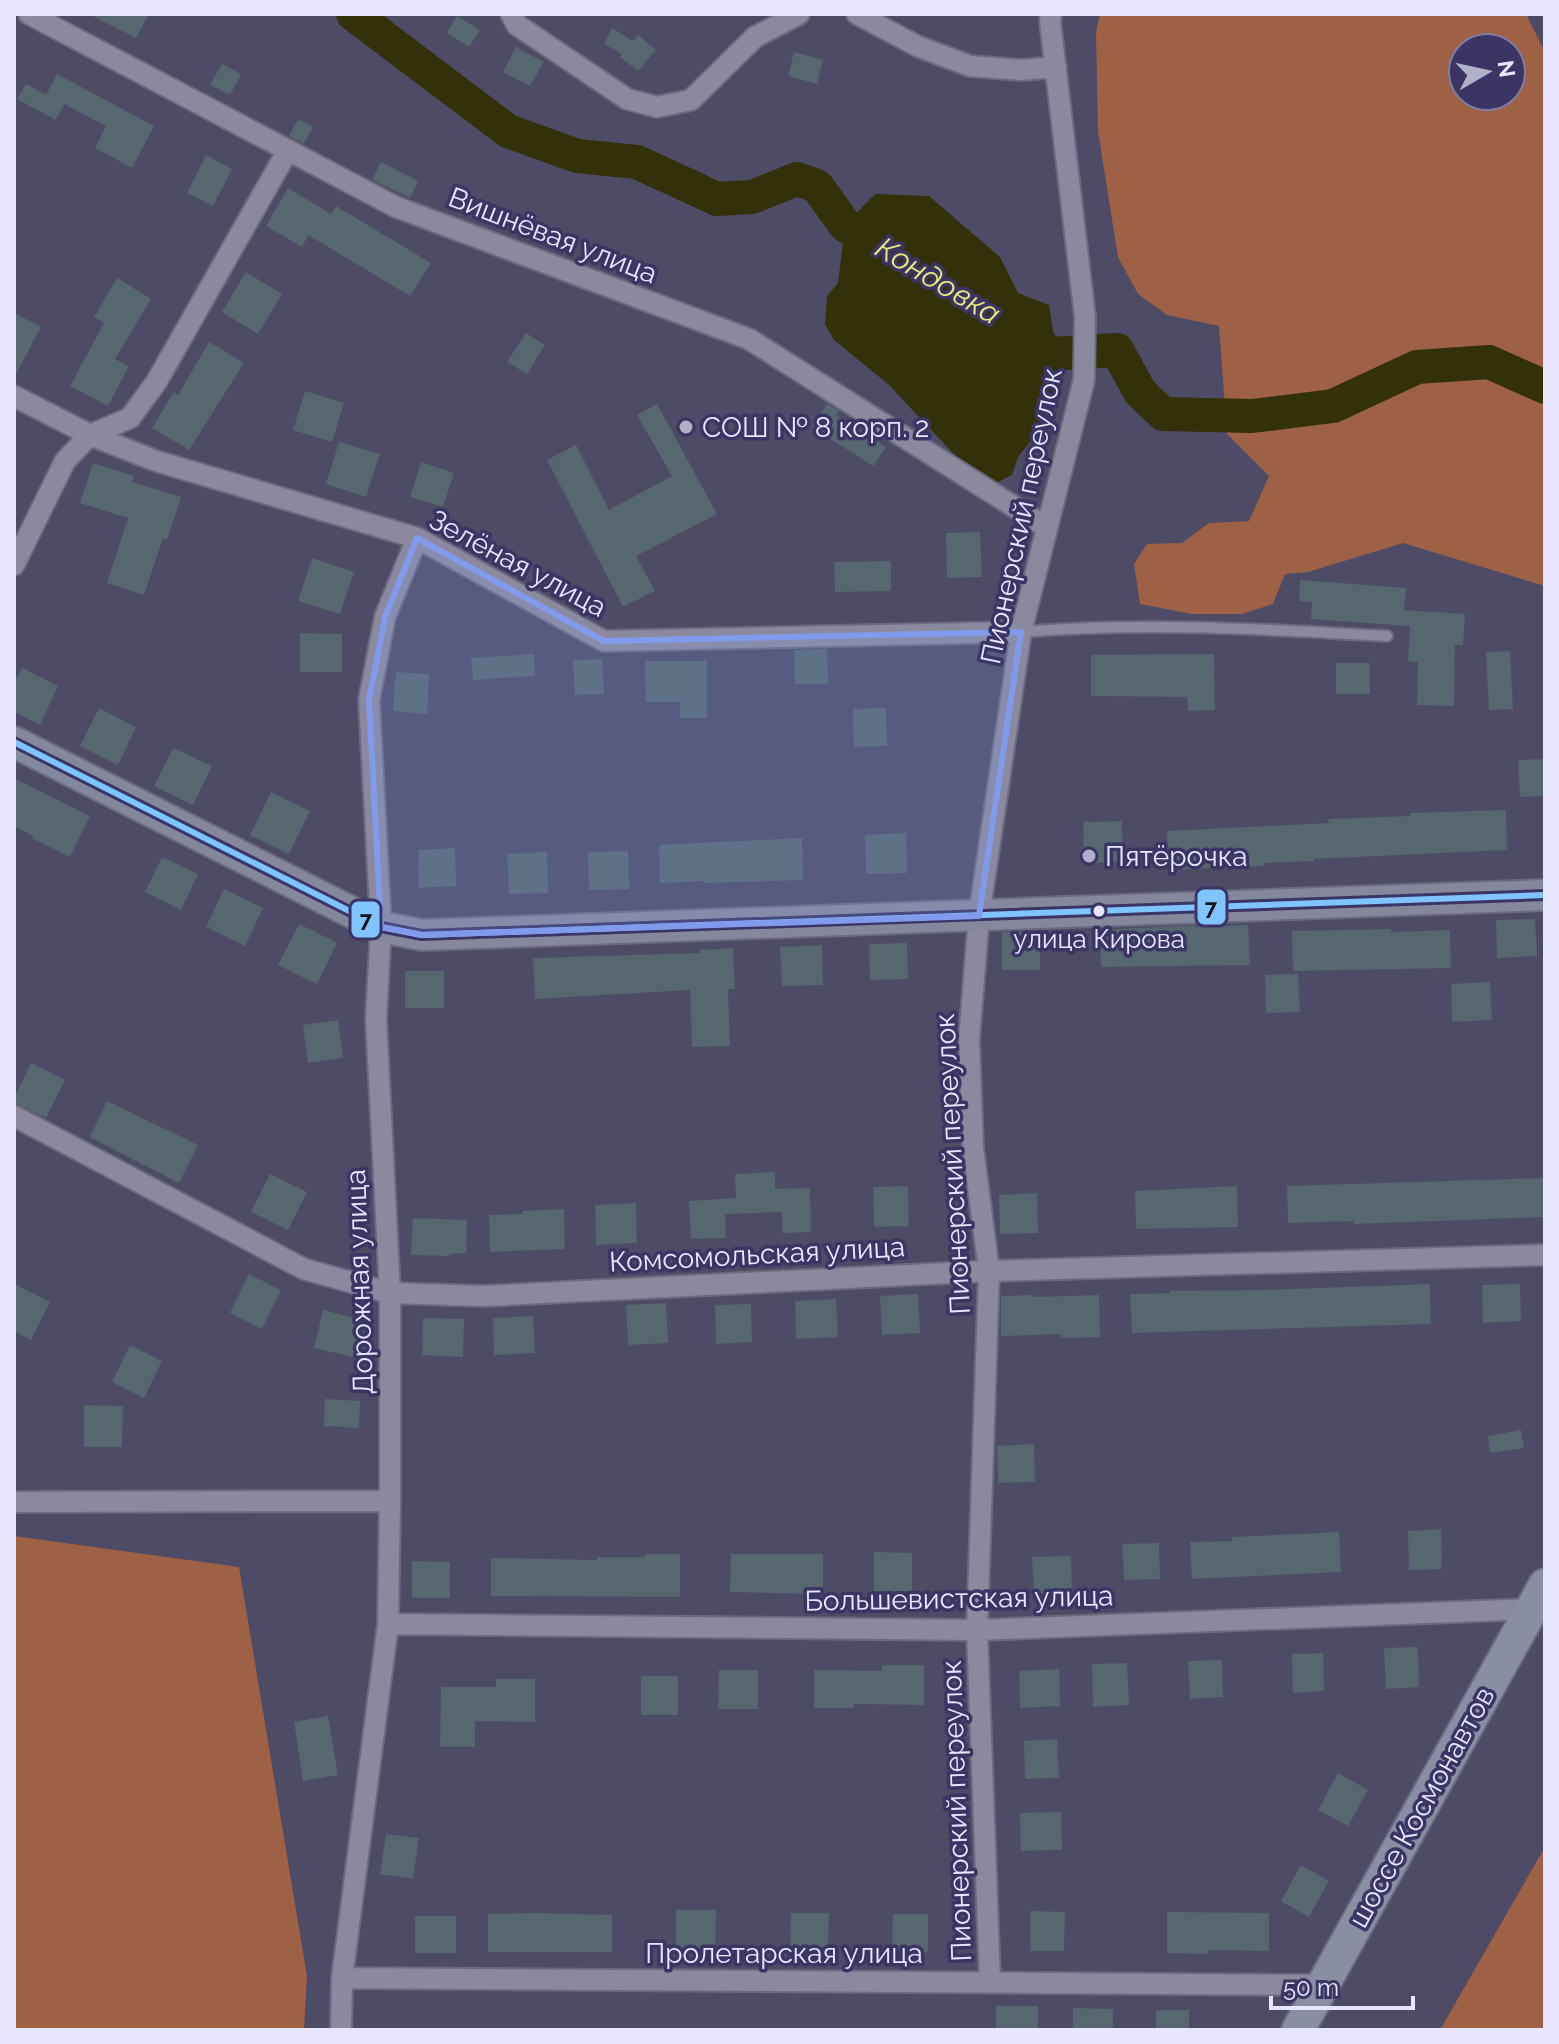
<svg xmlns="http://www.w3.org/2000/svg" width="1559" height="2044" font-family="Raleway,sans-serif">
  <rect width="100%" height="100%" fill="#4e4b66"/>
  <path fill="#9f6146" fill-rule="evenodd" d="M1100,14h426l19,38v534l-142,-43 -95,29 -23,2 -12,30 -31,10h-50l-52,-10 -6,-40 13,-20 35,-1 27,-20 40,-2 20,-45 -42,-42 -8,-108 -52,-11 -29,-21 -20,-37 -20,-126 -2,-98zM1463,48h48v48h-48z
    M14,1536l225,31 68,409 -3,54h-290z
    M1545,1847v183h-105z"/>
  <path fill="#333109" d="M875,194l54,2 71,61 18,36 31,12 6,38 -3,11 3,29 -16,48 -21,26 -6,18 -18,9 -13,-1 -93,-99 -54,-44 -9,-16 2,-28 11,-13 7,-58z"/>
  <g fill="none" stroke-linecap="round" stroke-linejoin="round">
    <path stroke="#333109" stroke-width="34" d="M353,14l155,117 69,25 60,6 80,37 35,-2 45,-18 20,7 28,39 39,23
      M1015,328l37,26 65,-4 23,42 23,22 89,2 81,-10 84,-39 72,-5 56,25"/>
  </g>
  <path fill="#56676f" d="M89,14h60l-13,24z
    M457,16l23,14 -11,17 -22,-14z
    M612,28l21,13 5,-6 18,15 -18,21 -18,-14 2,-3 -18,-10z
    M516,47l28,15 -14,24 -27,-14z
    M794,52l29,8 -6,24 -29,-8z
    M222,64l19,10 -11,21 -20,-10z
    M57,74l97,52 -22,42 -37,-20 11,-22 -42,-22 -8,16 -39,-21 9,-15 20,11z
    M298,119l15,8 -9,17 -15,-8z
    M206,155l26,14 -19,37 -26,-13z
    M381,162l37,19 -8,17 -38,-18z
    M288,188l43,26 5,-8 95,57 -21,33 -102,-61 -6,12 -36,-21z
    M246,272l36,22 -24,40 -36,-22z
    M117,278l34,21 -36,60 14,7 -21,40 -38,-20 34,-63 -10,-6z
    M14,313l27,14 -27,51z
    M526,333l19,12 -18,29 -20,-12z
    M209,342l35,21 -55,87 -37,-22 22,-36 4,3z
    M305,391l39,12 -12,39 -39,-12z
    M657,404l60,110 -81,42 19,35 -32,16 -76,-147 29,-15 33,65 63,-34 -35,-61z
    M827,404l12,7 -3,4 50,32 -13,19 -61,-39z
    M339,442l41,12 -14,43 -40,-13z
    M421,462l33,11 -11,34 -33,-10z
    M93,463l41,13 -2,6 49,15 -14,43 -4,-2 -19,57 -37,-12 21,-65 -48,-15z
    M980,532l2,45 -35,1 -1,-45z
    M312,558l42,14 -14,42 -42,-13z
    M891,561v30l-56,1 -1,-30z
    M1300,580l106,8 -2,22 61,4 -2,31h-8l-1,61 -37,-1 1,-43 -10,-1 2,-35 -99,-7 1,-17 -13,-1z
    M300,633l42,1v38h-42z
    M827,649l1,35h-33l-1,-34z
    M1510,651l3,58 -24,1 -3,-58z
    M534,654l1,22 -62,4 -2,-22z
    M1214,654l1,56 -27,1 -1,-14 -96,-1v-41z
    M602,659l2,35 -29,1 -2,-35z
    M645,661h62v57h-27v-16h-34z
    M1336,663h34v31h-34z
    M22,668l36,18 -18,39 -26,-13v-28z
    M396,672l33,2 -2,40 -34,-3z
    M99,708l37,19 -18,38 -38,-19z
    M886,708l1,38 -33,1 -1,-38z
    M173,748l39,18 -19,39 -39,-19z
    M1545,759v37l-25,1 -2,-37z
    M14,778l76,38 -20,41 -38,-19 1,-2 -19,-10z
    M271,792l39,19 -21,43 -39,-19z
    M1506,810l1,40 -193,9v2l-50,2v3l-96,4 -1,-39 162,-8 -1,-4 82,-3v-3z
    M1122,821l1,41 -39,1 -1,-41z
    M906,833l1,40 -41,1 -1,-39z
    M802,838l1,42 -99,3v-2l-44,2 -1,-38z
    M455,848l1,38 -37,2 -1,-38z
    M628,851l1,38 -40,1 -1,-38z
    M547,852l1,41 -39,1 -2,-40z
    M162,857l36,17 -17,36 -36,-18z
    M224,889l39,19 -18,38 -39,-19z
    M1535,919l2,37 -40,2 -1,-38z
    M299,924l38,19 -20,41 -39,-19z
    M1195,925v2l53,-2 2,40 -149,2 -1,-37z
    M1391,929v3l59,-2 1,38 -158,3 -1,-40z
    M1040,931v39h-38v-38z
    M907,943l1,36 -38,1 -1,-36z
    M822,945l1,40 -41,1 -2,-39z
    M733,948l2,41h-7l2,57 -38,1 -2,-57 -155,9 -2,-41 167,-5v-3z
    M405,971h39v37h-39z
    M1298,974l2,38 -34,1 -1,-38z
    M1490,982l2,38 -40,2 -1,-38z
    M338,1020l5,38 -35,5 -5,-38z
    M31,1063l34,17 -19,38 -32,-15v-5z
    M107,1101l91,44 -19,38 -89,-46z
    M775,1172v17l35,-1 1,44 -29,1v-21l-57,2 1,24 -35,1 -2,-38 47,-3 -1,-24z
    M270,1174l37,18 -19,38 -37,-18z
    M1545,1178v39l-191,7v-3l-66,2 -1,-37z
    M908,1186l1,40 -35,1 -1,-40z
    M1237,1186l1,41 -102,2 -1,-38z
    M1037,1193l1,40 -38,1 -1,-39z
    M636,1203l1,40 -41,2 -1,-40z
    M564,1209l1,40 -75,3 -1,-37 34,-1 -1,-3z
    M413,1218l54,2 -1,33 -17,1v2l-38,-1z
    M249,1274l32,16 -19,39 -32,-16z
    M14,1284l36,18 -19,38 -17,-9z
    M1430,1284l1,40 -299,9 -2,-39 40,-1v-2l90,-1z
    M1520,1284l1,37 -38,2 -1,-38z
    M918,1294l2,39 -38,2 -2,-39z
    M1034,1295v2l65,-2 1,42 -39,1v-4l-60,2v-40z
    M836,1299l2,38 -42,2 -1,-38z
    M666,1303l2,40 -40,2 -2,-40z
    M751,1304l1,38 -36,2 -1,-39z
    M323,1310l39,10 -9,37 -39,-9z
    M533,1316l2,37 -41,2 -1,-37z
    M423,1318l41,1 -1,38 -41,-2z
    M130,1345l32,16 -18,37 -32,-16z
    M325,1399l35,2 -1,27 -35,-2z
    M84,1405l39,1 -1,41h-38z
    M1521,1430l3,18 -34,5 -2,-17z
    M1034,1444l1,38 -37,1 -1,-37z
    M1441,1529l1,40 -33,1 -1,-39z
    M1339,1532l2,40 -149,7 -2,-37 42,-1v-4z
    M1159,1543l1,36 -36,1 -2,-36z
    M874,1552l38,1v38h-38z
    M645,1554h35v43l-189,-1v-38l106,2v-3h48z
    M731,1554h92v40l-93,-2z
    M1071,1556l1,39 -38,1 -2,-39z
    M412,1561l38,1v36h-38z
    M1418,1647l1,40 -33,2 -2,-41z
    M1323,1653l1,38 -31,2 -1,-39z
    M1222,1660l1,37 -33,2 -2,-38z
    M1127,1663l2,42 -36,2 -1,-43z
    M882,1665h42v40l-70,-1v4h-40v-38l68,1z
    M1059,1669l1,37 -40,2 -1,-37z
    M719,1670h39v39h-40z
    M641,1676h37v39h-37z
    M496,1679h39v43l-60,-1v26h-35l1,-60h55z
    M328,1716l10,59 -35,6 -9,-59z
    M1057,1739l2,39 -34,1 -1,-38z
    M1338,1773l30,17 -20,36 -30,-16z
    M1061,1812l1,38 -41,1 -1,-38z
    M386,1834l33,4 -6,41 -33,-5z
    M1301,1865l28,16 -20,36 -28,-16z
    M676,1910h40l-1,43 -39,-1z
    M1030,1911l35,1 -1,39h-34z
    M1167,1912l102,1v38l-61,-1v4l-41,-1z
    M538,1913l74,2v37h-124v-38z
    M791,1913h38l-1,39h-38z
    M893,1914h35v38h-36z
    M415,1916h41v37h-41z
    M996,2006h42v24h-42z
    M1073,2008l40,1v21h-40z
    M1156,2010h33v20h-33z"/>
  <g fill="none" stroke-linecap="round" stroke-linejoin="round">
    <g stroke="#6c6a80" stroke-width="14">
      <path id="lane" d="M1021,632c122,-10 245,-3 366,4"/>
    </g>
    <g stroke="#6c6a80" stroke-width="24">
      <path id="street" d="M29,14l367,193 353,132 297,188
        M511,14l6,11 110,74 30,8 34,-7 64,-63 44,-23
        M857,14l60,32 53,20 51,4 35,-3
        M14,396l76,39 66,26 261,77 187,103 417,-9
        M14,565l51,-104 25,-26 40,-17 27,-37 131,-231
        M14,1116l290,153 86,24 93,3 506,-25 556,-16
        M14,1502l376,-1
        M388,1624l589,6 554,-21
        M342,1978l980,7
        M990,1982l-13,-352 12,-359 -16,-123 -4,-108 10,-124 42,-284 63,-252 1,-63 -35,-296 1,-7
        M341,2030l1,-52 46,-354 2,-123v-208l-14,-274 5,-92 -12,-227 16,-83 32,-79"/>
    </g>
    <g stroke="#6c6a80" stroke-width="34">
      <path id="secondary" d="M14,742l367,185 41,8 1123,-40"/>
    </g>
    <g stroke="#6c6a80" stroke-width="36">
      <path id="primary" d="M1298,2030l247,-445"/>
    </g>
    <use href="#lane" stroke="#8a899e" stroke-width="10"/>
    <use href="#street" stroke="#8a899e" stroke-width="20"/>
    <use href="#secondary" stroke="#85879c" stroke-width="30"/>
    <use href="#primary" stroke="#898ea2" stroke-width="32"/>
    <g stroke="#3b3565" stroke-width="12">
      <path id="bus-1" d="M14,742l367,185 41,8 1123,-40"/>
    </g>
    <use href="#bus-1" stroke="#80c4ff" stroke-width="6"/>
  </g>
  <path fill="#829aeb" fill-opacity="0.2" stroke="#829aeb" stroke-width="6" stroke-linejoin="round" d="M417,538l187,103 417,-9 -42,284 -557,19 -41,-8 -12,-227 16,-83z"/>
  <g fill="#b1b0c9" stroke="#3b3565" stroke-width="3">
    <circle cx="686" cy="427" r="8"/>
    <circle cx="1089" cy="856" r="8"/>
  </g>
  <circle fill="#e7e6fe" stroke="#3b3565" stroke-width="3" cx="1099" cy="911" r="7"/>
  <g text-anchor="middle" stroke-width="7" stroke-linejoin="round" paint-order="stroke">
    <g font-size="26" fill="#e7e6fe" stroke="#3b3565">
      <text x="1099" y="948">улица Кирова</text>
    </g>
    <g font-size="28" fill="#e7e6fe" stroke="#3b3565">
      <text transform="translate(553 235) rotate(21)" y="10">Вишнёвая улица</text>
      <text transform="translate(1021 516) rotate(-78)" y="10">Пионерский переулок</text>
      <text transform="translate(518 563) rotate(28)" y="10">Зелёная улица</text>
      <text transform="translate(952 1164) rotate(-93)" y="10">Пионерский переулок</text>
      <text transform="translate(757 1254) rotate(-3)" y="10">Комсомольская улица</text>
      <text transform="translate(359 1282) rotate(-92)" y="10">Дорожная улица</text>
      <text transform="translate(959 1598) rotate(-1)" y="10">Большевистская улица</text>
      <text transform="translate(1421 1807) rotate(-61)" y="10">шоссе Космонавтов</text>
      <text transform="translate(956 1811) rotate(-92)" y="10">Пионерский переулок</text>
      <text x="784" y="1963">Пролетарская улица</text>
    </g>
    <g font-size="28" fill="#e7e6fe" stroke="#3b3565" text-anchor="start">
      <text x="702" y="437">СОШ № 8 корп. 2</text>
      <text x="1105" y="866">Пятёрочка</text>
    </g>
    <g font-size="30" font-style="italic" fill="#ede979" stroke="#3b3565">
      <text transform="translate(938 281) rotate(31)" y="10">Кондовка</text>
    </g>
  </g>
  <g stroke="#3b3565" stroke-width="3">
    <rect x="1196" y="888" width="31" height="38" rx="8" fill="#80c4ff"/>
    <rect x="350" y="900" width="31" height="39" rx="8" fill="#80c4ff"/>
  </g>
  <g font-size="22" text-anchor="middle" font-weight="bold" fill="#111">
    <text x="1211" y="915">7</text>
    <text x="366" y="927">7</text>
  </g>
  <rect width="1559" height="2044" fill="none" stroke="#e7e6fe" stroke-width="32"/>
  <g transform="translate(1487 72) rotate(81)"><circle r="38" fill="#3b3565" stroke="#807ca2" stroke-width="2"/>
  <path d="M0-6L14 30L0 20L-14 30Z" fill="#b1b0c9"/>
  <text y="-12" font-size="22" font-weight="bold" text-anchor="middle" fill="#e7e6fe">N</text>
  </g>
  <path d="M1271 1996v12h142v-12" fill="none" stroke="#e7e6fe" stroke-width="4"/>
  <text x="1283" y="1996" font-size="24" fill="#e7e6fe" stroke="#3b3565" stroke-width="6" paint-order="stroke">50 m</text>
</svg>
